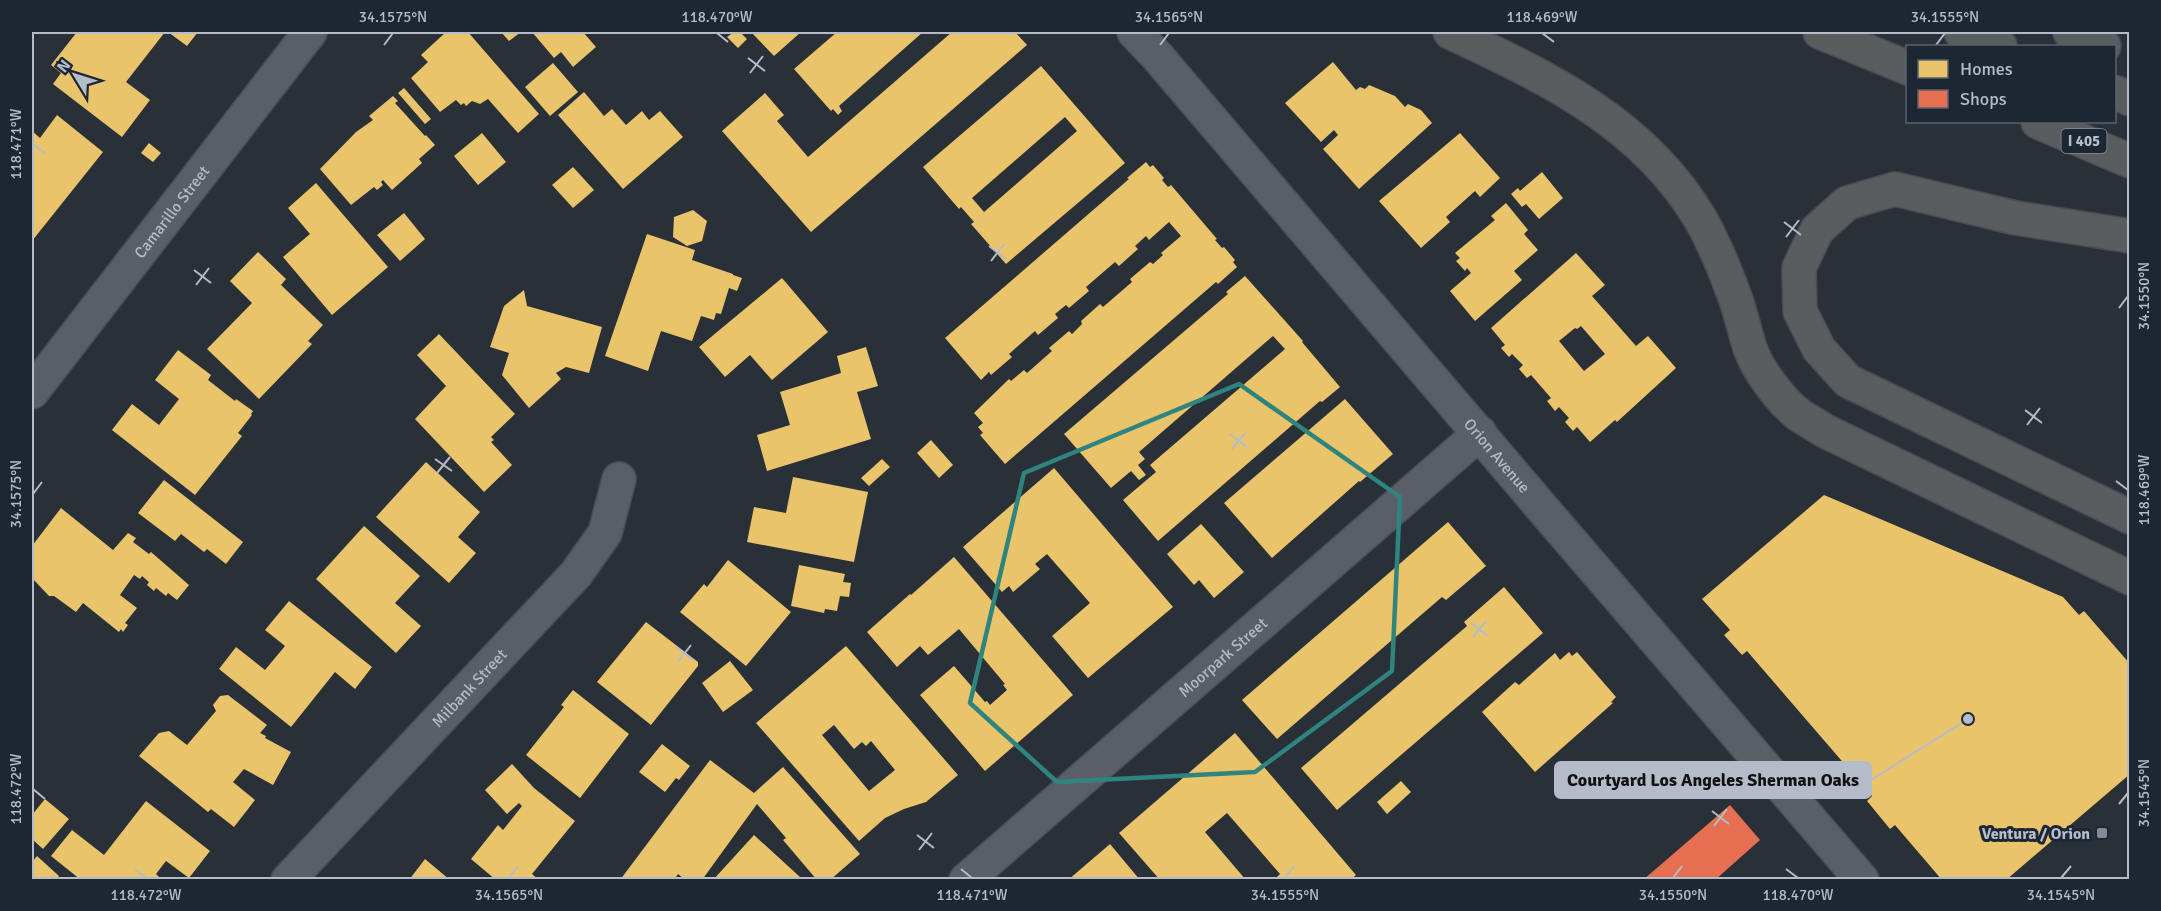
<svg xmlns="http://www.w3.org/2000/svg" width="2161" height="911" font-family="Signika,sans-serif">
  <rect width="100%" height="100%" fill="#2a3038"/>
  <path fill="#e9c46a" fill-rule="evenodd" d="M77,32h88l-39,50 24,18 -28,37 -69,-53 8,-11 -10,-8z
    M168,32h30l-11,14z
    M446,32h22l71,82 -21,19 -30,-34 -8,5 -8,-3 -6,5 -2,-3 -3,2 -5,-5 -16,12 -29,-34 17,-16 -7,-7z
    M501,32h20l-12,9z
    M532,32h51l13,15 -23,20 -12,-15 -7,6z
    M734,32h6l7,7 -9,9 -11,-11z
    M751,32h50l-27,24z
    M837,32h86l-84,74 3,5 -4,4 -5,-6 -2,2 -37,-42z
    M952,32h63l12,13 -216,187 -89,-101 43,-38 19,22 -7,6 31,36z
    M1333,62l23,28 4,-3 5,2 4,-4 26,11 10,11 3,-3 13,6 11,13 -73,66 -36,-40 15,-14 -4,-5 -13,12 -36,-39z
    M553,63l25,29 -28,24 -25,-29z
    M1041,66l84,97 -119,101 -35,-40 3,-2 -13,-15 -2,2 -36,-42zM1065,117l12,14 -93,81 -12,-14z
    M404,88l27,31 -6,5 -27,-31z
    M584,92l20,24 8,-7 14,16 16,-14 7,9 11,-9 23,26 -60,52 -65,-74z
    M393,96l5,5 -3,2 30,33 1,-1 9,10 -16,14 3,4 -30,27 -9,-10 -2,2 2,3 -6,5 -3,-3 -23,18 -31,-36 36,-37 17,-12 -4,-4z
    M57,115l46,37 -71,89v-110l8,7z
    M482,133l24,29 -28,23 -24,-29z
    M1460,133l40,45 -20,19 -5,-6 -29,26 4,5 -29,26 -42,-47z
    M149,143l12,10 -8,9 -12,-9z
    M1146,162l4,5 3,-2 11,13 -2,2 6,7 3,-2 46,54 -2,1 7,8 2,-1 11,13 -2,2 4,5 -19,17 -2,-2 -211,182 -25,-29 3,-2 -5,-6 5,-4 -9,-10 35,-34 2,2 13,-11 3,3 25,-22 -3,-3 20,-17 3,3 10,-10 -1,-3 19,-17 3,3 29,-25 -2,-3 20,-17 3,2 10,-9 -2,-2 20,-17 -12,-14 -20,18 -3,-4 -11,10 3,3 -19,17 -4,-4 -29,25 3,4 -20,17 -3,-3 -11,9 3,4 -20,17 -3,-4 -26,23 3,3 -21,18 -2,-3 -8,8 -36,-42 184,-159 -2,-1z
    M573,167l21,23 -21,18 -21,-23z
    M1542,172l21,26 -24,21 -13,-15 -4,3 -11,-13 7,-6 2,3z
    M316,183l72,84 -56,48 -49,-58 27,-23 -22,-26z
    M1506,203l22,27 -4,4 14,16 -24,21 8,9 -47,41 -25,-30 21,-18 -4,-5 -2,3 -9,-10 4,-3 -5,-5 40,-33 -4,-4z
    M693,210l14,11 -5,20 -15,5 -14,-9 1,-20z
    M404,213l21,26 -25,22 -23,-26z
    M647,234l48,16 -3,10 41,14v1l9,3 -5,13 -8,-3 -8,26 -5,-1 -2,7 -13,-4 -9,25 -31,-10 -13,40 -43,-15z
    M258,252l28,27 -5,6 42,40 -15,16 4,3 -53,55 -52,-50 45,-46 -22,-22z
    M1576,253l29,32 -13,11 44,50 12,-10 28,32 -59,54 -2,-2 -25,22 -13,-15 -4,4 -8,-9 4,-4 -10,-11 -4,4 -8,-10 4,-3 -20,-23 -4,3 -8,-9 4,-4 -11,-11 -3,3 -8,-9 4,-3 -14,-17zM1581,326l24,28 -21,17 -25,-30 16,-13 2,1z
    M1245,276l58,65 -1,1 38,45 -18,15 -2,-1 -162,140 -35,-41 33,-28 -6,-7 135,-116 -12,-13 -134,116 6,7 -7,6 8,10 -7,5 -8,-9 -20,17 -47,-54 164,-140 -2,-2z
    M782,278l46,54 -56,48 -22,-25 -25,22 -26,-30z
    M524,290l3,16 75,21 -13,46 -23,-6 -10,6 5,6 -32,29 -27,-33 7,-22 -19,-6 14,-41z
    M439,334l76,80 -24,23 3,3 -3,2 21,23 -28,27 -69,-73 31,-33 -29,-31z
    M866,347l12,39 -21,6 14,47 -104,32 -10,-36 33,-10 -10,-33 61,-19 -4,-17z
    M178,350l33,25 -3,5 27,21 1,-2 17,12 -2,3 1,1 -14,18 4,3 -47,59 -83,-65 20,-26 27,21 20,-26 -24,-19z
    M1345,399l48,55 -33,28 -1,-1 -87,77 -48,-55z
    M931,440l22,25 -14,13 -22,-25z
    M882,459l8,8 -21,19 -8,-8z
    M426,462l54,50 -22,25 18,16 -27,30 -73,-66z
    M1054,468l119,139 -85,71 -36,-42 38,-33 -43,-49 -12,10 5,5 -27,23 -4,-6 -7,6 -39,-45z
    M793,477l75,15 -14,70 -107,-20 7,-35 32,6z
    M164,480l79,62 -17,22 -19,-15 -3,3 -23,-18 -6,7 -37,-28z
    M1824,495l239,102 16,18 5,-4 46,53v110l-124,106h-64l-47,-55 -5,4 -23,-28 5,-5 -125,-145 -5,4 -18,-20 6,-5 -28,-31z
    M61,508l52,42 15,-17 8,5 -3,4 16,12 2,-2 38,33 -12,15 -9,-7 -2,3 -10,-8 -2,3 -7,-6 2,-3 -7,-6 -2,3 -6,-4 -14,20 17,13 -12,15 3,2 -5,7 -2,-3 -2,3 -36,-29 -7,9 -22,-16h-5l-17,-18v-32z
    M1448,522l38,44 -40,34 -4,-3 -165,142 -35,-39z
    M1201,524l43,48 -30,26 -15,-18 -5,5 -27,-31z
    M364,526l56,50 -25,27 26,23 -25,27 -80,-74z
    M954,557l119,138 -88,76 -65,-76 34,-29 31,36 2,-1 3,4 17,-15 -4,-5 2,-1 -46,-55 -31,26 -8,-9 -23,21 -30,-35 43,-38 1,1z
    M728,560l63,52 -45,54 -66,-54 24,-28 3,3z
    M799,565l46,9 -2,8 8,1 -2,14 -9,-1 -3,15 -12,-2 -1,4 -33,-7z
    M1504,587l39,46 -206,177 -36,-42 166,-142 -3,-4z
    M289,601l83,66 -17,22 -20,-17 -44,55 -72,-58 17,-22 29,23 20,-24 -20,-16z
    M646,622l52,40v4l-47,59 -54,-43z
    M846,646l112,129 -32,27 -22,7 -19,9 -26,23 -103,-118zM834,725l20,24 8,-7 4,4 5,-5 24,29 -26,21 -47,-56z
    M1569,652l3,4 5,-4 39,45 -5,5 2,1 -78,69 -53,-60 33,-30 4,3 36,-32 5,7z
    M730,661l23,29 -30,22 -21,-29z
    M573,690l56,44 -49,64 -54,-43 38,-48 -3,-2z
    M228,695l39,30 -7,8 6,3 -1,2 26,14 -18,33 -29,-16 -11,13 22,18 -21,27 -23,-18 -3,3 -69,-56 20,-23 10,-2 18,14 29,-34 -3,-6 7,-9z
    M1235,733l121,142 -6,5h-76l6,-6 -53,-61 -22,19 41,48h-86l-41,-47z
    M662,744l28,22 -11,14 -3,-2 -11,14 -26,-20z
    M710,760l44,33 29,-26 77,87 -30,26h-13l-34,-40 3,-2 -29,-34 -55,76h-17l-7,-6 -4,6h-54z
    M512,764l22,24 41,33 -43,53 7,6h-43l-25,-21 27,-34 5,5 19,-24 -3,-3 -12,11 -22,-24z
    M1401,781l10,11 -24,22 -10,-12z
    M45,799l24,20 -26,30 -11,-10v-24z
    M146,801l64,50 -21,27 -23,-17 -10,13 4,4 -1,2h-78l-30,-24 21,-26 32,25z
    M754,835l46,42 -2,3h-85z
    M1110,844l30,36h-72z
    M37,856l22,20 -3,4h-24v-18z
    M425,859l25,21h-41z"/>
  <path fill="#e76f51" d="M1730,805l30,35 -45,40h-72z"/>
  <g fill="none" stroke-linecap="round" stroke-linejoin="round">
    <g stroke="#484c53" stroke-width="36">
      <g id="minor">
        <path id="s1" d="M1134,32l23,24 398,467 307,357"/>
        <path id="s2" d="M32,392l278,-360"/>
        <path id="s3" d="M288,880l288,-306 29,-41 14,-54"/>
        <path id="s4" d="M966,880l514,-447"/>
      </g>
    </g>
    <g stroke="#474c53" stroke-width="36">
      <path id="motorway" d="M1450,32c98,46 194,91 251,188 14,25 25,52 35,80 5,15 9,32 14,48 7,21 30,52 48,66 8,6 18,11 27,17l305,147
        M1820,32l88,36
        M1961,32l39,14
        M2070,32l34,14
        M2114,92l16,7
        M2038,122l92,39
        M2130,236l-114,-18 -121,-29 -48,14 -30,27 -18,38 1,43 19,38 29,32 282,136"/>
    </g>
    <use href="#minor" stroke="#5a5e66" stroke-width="33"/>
    <use href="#motorway" stroke="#5a5d60" stroke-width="33"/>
  </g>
  <path fill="none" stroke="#308480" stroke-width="4.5" stroke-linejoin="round" d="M1239,384l161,113 -8,174 -137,101 -198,10 -87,-79 54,-230z"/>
  <path fill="none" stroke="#b4bcc9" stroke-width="2" d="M717,33l11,9M1542,33l12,9M384,45l9,-12M1160,45l9,-12M1936,45l9,-12M748,58l17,13M750,73l13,-17M33,144l12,9M1784,222l17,13M1786,237l13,-17M989,246l17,13M991,261l13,-17M194,270l17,13M196,285l13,-17M2119,308l9,-12M2025,410l17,13M2027,425l13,-17M1230,434l17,13M1232,449l13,-16M435,459l17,12M437,473l13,-16M2116,481l12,9M33,494l9,-12M1471,623l17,13M1473,637l13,-16M676,647l17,13M678,662l13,-17M33,789l12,10M2119,804l9,-11M1712,811l17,13M1714,826l13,-17M917,835l17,13M919,850l13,-17M135,869l11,9M961,869l11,9M1786,869l12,9M509,878l9,-12M1285,878l9,-12M1673,878l9,-12M2061,878l10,-12"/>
  <rect fill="#848b96" stroke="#1d2633" stroke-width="2" x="2096" y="827" width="12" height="12" rx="3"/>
  <g text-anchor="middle" stroke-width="6" stroke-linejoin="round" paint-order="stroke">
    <rect fill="#1d2633" stroke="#878f9c" stroke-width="1.5" x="2061.5" y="129" width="45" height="24" rx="4.5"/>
    <g font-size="15" font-weight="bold" fill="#b4bcc9">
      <text x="2084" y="146">I 405</text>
    </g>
    <g font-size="16" fill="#b4bcc9" stroke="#1d2633">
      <text dy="6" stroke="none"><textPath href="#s2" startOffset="228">Camarillo Street</textPath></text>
      <text dy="6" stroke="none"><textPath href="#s1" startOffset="558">Orion Avenue</textPath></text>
      <text dy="6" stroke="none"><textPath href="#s4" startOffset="340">Moorpark Street</textPath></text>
      <text dy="6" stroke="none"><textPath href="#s3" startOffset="264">Milbank Street</textPath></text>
    </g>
    <g font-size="16" font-weight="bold" fill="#b4bcc9" stroke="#1d2633" text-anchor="end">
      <text x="2090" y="839">Ventura / Orion</text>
    </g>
  </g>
  <path fill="none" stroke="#b4bcc9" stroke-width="2" d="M1968 719L1871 780"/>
  <circle fill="#b4bcc9" stroke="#1d2633" stroke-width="2" cx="1968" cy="719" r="6"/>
  <rect fill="#b4bcc9" stroke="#b4bcc9" stroke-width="2" x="1555" y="762" width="316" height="36" rx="6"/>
  <g font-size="18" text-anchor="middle" font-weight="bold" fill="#111">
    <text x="1713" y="786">Courtyard Los Angeles Sherman Oaks</text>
  </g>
  <rect width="2161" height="911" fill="none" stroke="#1d2633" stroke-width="66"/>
  <rect x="1906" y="45" width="210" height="78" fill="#1d2633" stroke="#59626f" stroke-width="1.5"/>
  <rect x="1918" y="60" width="30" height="18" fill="#e9c46a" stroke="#59626f" stroke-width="1.5"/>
  <text x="1960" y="75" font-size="18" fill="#b4bcc9">Homes</text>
  <rect x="1918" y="90" width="30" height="18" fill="#e76f51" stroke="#59626f" stroke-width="1.5"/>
  <text x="1960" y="105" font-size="18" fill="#b4bcc9">Shops</text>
  <g transform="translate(75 75) rotate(308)" stroke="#1d2633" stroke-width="4.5" paint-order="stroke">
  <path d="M0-4.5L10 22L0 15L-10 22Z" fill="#b4bcc9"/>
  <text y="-9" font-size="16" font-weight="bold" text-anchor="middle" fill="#b4bcc9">N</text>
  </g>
  <rect x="33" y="33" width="2095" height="845" fill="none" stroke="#b4bcc9" stroke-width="2"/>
  <g font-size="15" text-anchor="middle" fill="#b4bcc9">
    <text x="393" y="22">34.1575°N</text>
    <text x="717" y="22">118.470°W</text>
    <text x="1169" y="22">34.1565°N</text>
    <text x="1542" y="22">118.469°W</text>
    <text x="1945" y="22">34.1555°N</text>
    <text transform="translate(16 144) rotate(-90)" y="5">118.471°W</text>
    <text transform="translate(2144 296) rotate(-90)" y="5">34.1550°N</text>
    <text transform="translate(2144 490) rotate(-90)" y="5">118.469°W</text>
    <text transform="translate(16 494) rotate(-90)" y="5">34.1575°N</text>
    <text transform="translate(16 789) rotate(-90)" y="5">118.472°W</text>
    <text transform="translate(2144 793) rotate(-90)" y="5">34.1545°N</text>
    <text x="146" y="900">118.472°W</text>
    <text x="509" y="900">34.1565°N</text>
    <text x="972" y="900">118.471°W</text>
    <text x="1285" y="900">34.1555°N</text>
    <text x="1673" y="900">34.1550°N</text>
    <text x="1798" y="900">118.470°W</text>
    <text x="2061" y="900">34.1545°N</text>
  </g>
</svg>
